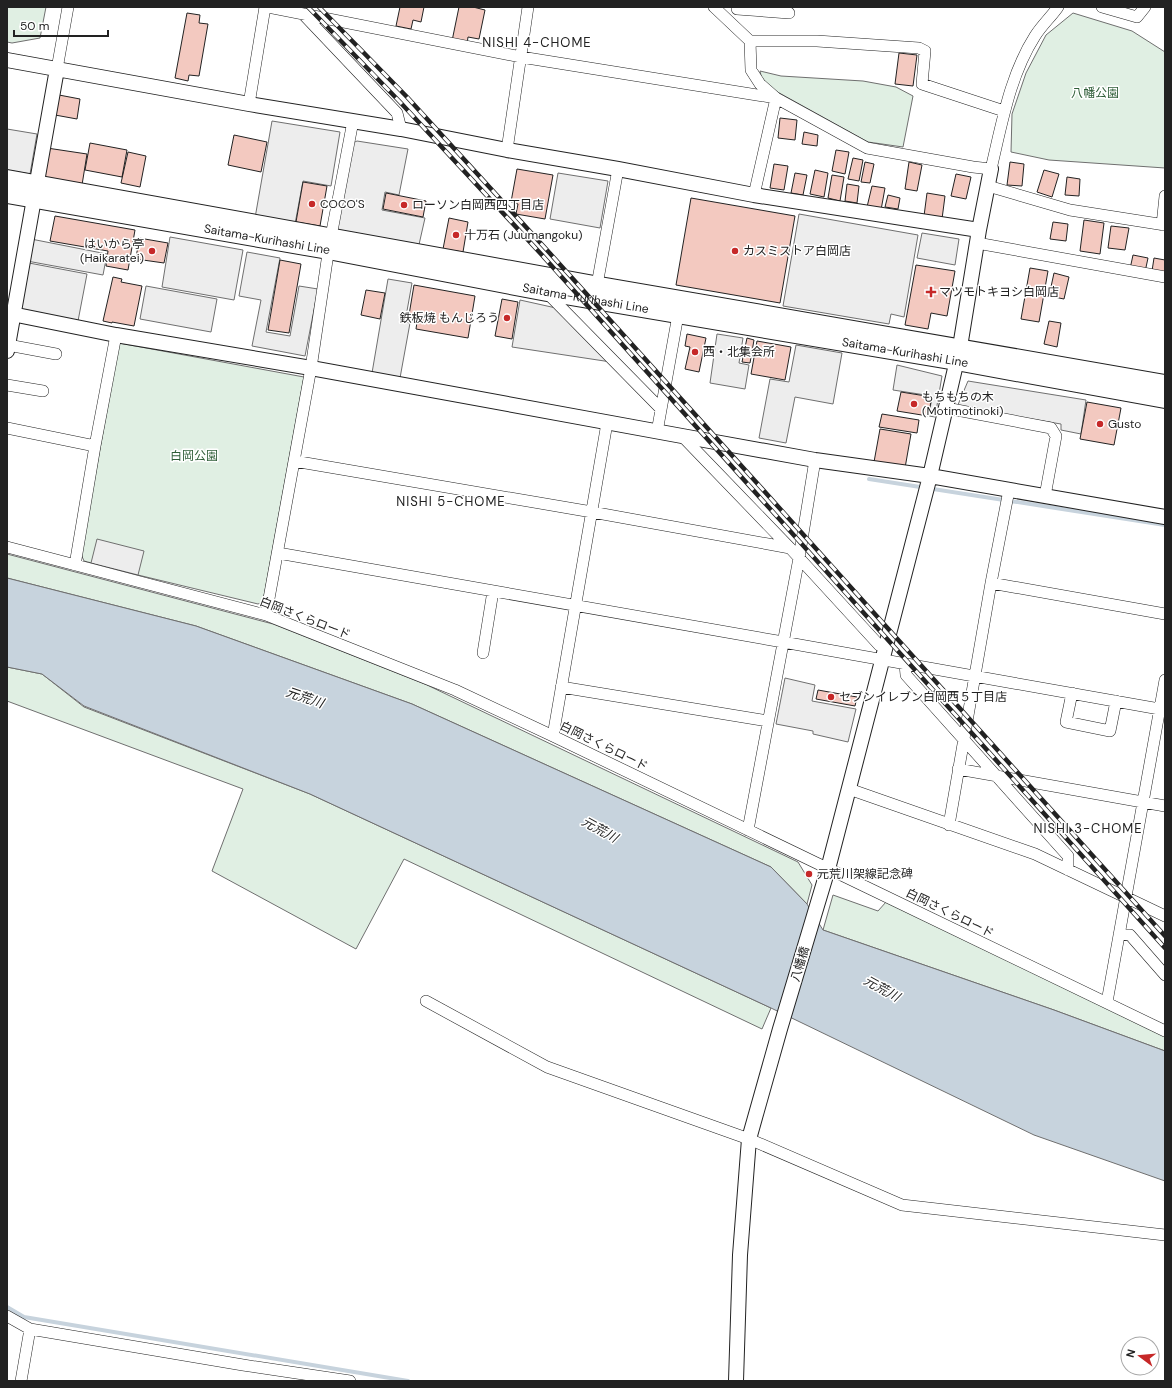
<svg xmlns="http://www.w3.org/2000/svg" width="1172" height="1388" font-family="'DM Sans','Noto Sans JP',sans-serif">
  <rect width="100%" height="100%" fill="#fff"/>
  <path fill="#e0efe3" stroke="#6f6f6f" d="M7,7h39l-6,31 -28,5 -5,-1z
    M1073,13l59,18 33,21v116l-116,-8 -38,-8 1,-38 14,-41 20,-38z
    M760,71l21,5 82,5 33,6 17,9 -10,51 -35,-5 -105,-58z
    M119,343l185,34 -41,225 -5,2 -120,-29 -54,-14 -3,-7z
    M7,554l266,70 154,61 371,177 14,23 -5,19 -36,-37 -359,-163 -216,-78 -189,-48z
    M7,667l35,7 42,33 226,87 461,214 -9,21 -358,-170 -48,90 -144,-78 31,-82 -236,-88z
    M833,895l45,16 8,-9 279,132v17l-111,-41 -231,-80z"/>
  <path fill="#ededed" stroke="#6f6f6f" d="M272,121l68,11 -9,54 -28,-5 -8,43 -40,-6z
    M7,129l30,5 -7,40 -23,-4z
    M357,141l51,8 -9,46 -14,-3 -3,18 43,8 -7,31 -83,-15 16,-90z
    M558,173l50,8 -8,47 -50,-9z
    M799,214l119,21 -14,82 -13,-3 -2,10 -106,-18z
    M922,233l37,6 -4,26 -38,-7z
    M170,237l73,13 -9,50 -72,-13z
    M31,239l76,15 -4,21 -76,-14z
    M247,252l33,6 -14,74 24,4 9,-50 19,3 -13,67 -53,-10 9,-46 -22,-4z
    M29,263l58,11 -9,47 -58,-11z
    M388,279l24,4 -7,39 5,1 -10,55 -28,-5z
    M146,286l71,13 -6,33 -71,-13z
    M520,300l36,8 55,54 -99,-15z
    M717,334l26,4 -4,25 10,2 -4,24 -35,-6z
    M796,345l46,8 -9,51 -38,-7 -9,46 -27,-5 11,-59 19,3z
    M897,365l45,11 -7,41 -6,-1 3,-20 -39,-6z
    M968,381l118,19 -5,34 -20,-4v-6l-104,-17z
    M97,539l47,12 -6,24 -47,-12z
    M785,678l30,7 -3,16 44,8 -8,33 -35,-8v-3l-37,-7z"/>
  <path fill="#c7d3dd" stroke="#6f6f6f" d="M7,578l189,48 216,78 359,163 36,37 16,26 231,80 111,41v130l-131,-46 -263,-127 -461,-214 -226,-88 -42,-32 -35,-7z"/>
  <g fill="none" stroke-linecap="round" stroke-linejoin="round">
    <path stroke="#c7d3dd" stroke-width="4" d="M869,479l296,46
      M7,1307l17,10 384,64"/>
  </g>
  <path fill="#f3c9c0" stroke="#222" d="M400,7h24l-3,15 -8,-2 -2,9 -15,-3z
    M459,7h14l12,3 -6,29 -11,-2 -1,7 -15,-3z
    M187,13l13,2 -1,8 9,1 -9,52 -10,-1 -1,6 -13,-3z
    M899,53l18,2 -4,31 -18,-2z
    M59,95l21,4 -3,20 -22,-4z
    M780,118l17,2 -2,20 -17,-2z
    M804,132l14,3 -1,11 -15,-2z
    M234,135l33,7 -6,30 -33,-7z
    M90,143l37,7 -5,27 -37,-7z
    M47,148l40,6 -5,31 -40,-6z
    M836,150l13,2 -4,22 -13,-3z
    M128,152l18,4 -6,31 -19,-4z
    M853,158l10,2 -4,21 -11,-2z
    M865,162l9,2 -4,19 -9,-1z
    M909,162l13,3 -5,26 -12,-2z
    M1010,162l14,2 -2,22 -15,-1z
    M774,164l14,2 -4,24 -14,-2z
    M517,169l36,6 -8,44 -29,-5 2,-10 -7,-2z
    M815,170l13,3 -4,24 -14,-3z
    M1044,170l15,4 -7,23 -15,-5z
    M795,173l12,2 -4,20 -12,-2z
    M956,174l15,3 -5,22 -15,-3z
    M832,175l12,2 -4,24 -12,-3z
    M1067,177l13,2 -1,17 -14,-1z
    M303,182l24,4 -7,40 -24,-4z
    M847,184l12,2 -2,17 -12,-2z
    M872,186l13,2 -4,22 -14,-3z
    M386,193l40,8 -3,16 -40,-8z
    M927,193l18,3 -3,23 -18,-3z
    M888,195l12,3 -2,11 -13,-2z
    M691,198l104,18 -15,87 -104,-18z
    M55,216l80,14 -7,40 -22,-4 2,-15 -58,-10z
    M449,218l19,4 -5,30 -20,-3z
    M1084,220l20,3 -4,31 -20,-3z
    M1053,222l15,2 -2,17 -16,-2z
    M1111,226l18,2 -4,22 -17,-2z
    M139,238l29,5 -4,20 -28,-4z
    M1133,255l15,3 -3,14 -15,-3z
    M1154,258l11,2v14l-13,-3z
    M280,260l21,4 -12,69 -21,-3z
    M916,265l39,6 -8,45 -16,-3 -3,16 -23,-4z
    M1030,268l18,3 -9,51 -18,-3z
    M1054,273l15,4 -5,22 -15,-3z
    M113,277l9,2 -1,3 21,4 -8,40 -22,-4v1l-9,-2z
    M414,285l61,11 -7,42 -52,-9 1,-7 -9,-1z
    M366,290l19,3 -5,26 -19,-4z
    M502,299l16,3 -6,37 -17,-3z
    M1049,321l12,2 -4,24 -13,-3z
    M687,334l19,4 -7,34 -14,-3 5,-22 -5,-1z
    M747,338l7,2 -4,23 -8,-1z
    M757,341l34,6 -6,33 -34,-6z
    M901,392l31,5 -4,19 -31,-5z
    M1087,402l34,6 -7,37 -34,-6z
    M882,414l37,6 -2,13 -38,-6z
    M880,429l31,5 -6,34 -31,-6z
    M818,690l39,7 -2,9 -39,-7z"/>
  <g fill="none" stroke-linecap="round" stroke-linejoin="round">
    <g stroke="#222" stroke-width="12">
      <path id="minor" d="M268,7l253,50 255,41
        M714,7l36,34h67l102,7 6,3 -3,33 82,27
        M1102,7l35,10 8,-10
        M737,9l52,4
        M303,14l94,99 4,16
        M750,41l1,29 9,14 16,14 91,50 106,19 18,2c11,-46 19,-94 44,-133 7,-11 16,-19 23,-29
        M57,69l11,-62
        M249,104l16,-97
        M507,150l21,-143
        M988,186l82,24 95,15
        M754,195l22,-97
        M1162,225l3,-29
        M977,243l188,34
        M597,285l21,-116
        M547,293l114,116
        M8,345l48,9
        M7,385l36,6
        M946,408l105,20 5,8 -11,60
        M7,428l88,18
        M657,432l21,-117
        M682,436l108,112 89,97 6,2
        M294,461l298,51 198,36
        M7,547l259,68 189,75 98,46 612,295
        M278,553l505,89 382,68
        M75,565l20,-119 21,-111
        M991,583l174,31
        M266,615l45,-247 18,-121 24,-126
        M483,653l10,-62
        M905,664l1,11 162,181v14
        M561,687l207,34
        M1072,693l-6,29 44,9 6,-30
        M553,736l54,-313
        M958,769l207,37
        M849,789l186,65 130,62
        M949,825l42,-242 18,-93
        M748,830l51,-272 16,-98
        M1119,934l11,1 35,40
        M426,1001l121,66 202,72 153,66 263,30
        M1107,1002l58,-322
        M7,1316l23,13 213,36 107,16
        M21,1381l9,-52"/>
    </g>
    <g stroke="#222" stroke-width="16">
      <path id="tertiary" d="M7,60l242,44 152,25 106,21 111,19 136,26 225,35
        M7,313l109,22 195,33 371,68 133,24 115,16 235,41
        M7,351l50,-282
        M736,1381l4,-126 9,-116 31,-110 48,-160 102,-393 30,-129 19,-117 12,-61"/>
    </g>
    <g stroke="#222" stroke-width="20">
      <g id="primary">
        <path d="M7,179c196,35 392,70 587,106 190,34 381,65 571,99"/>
        <path id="s1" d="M7,194l321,56 219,42 409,69 209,38"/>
      </g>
    </g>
    <use href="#minor" stroke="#fff" stroke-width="11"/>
    <use href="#tertiary" stroke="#fff" stroke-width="14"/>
    <use href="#primary" stroke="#fff" stroke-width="18"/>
    <g stroke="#222" stroke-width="4.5">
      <path id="rail" d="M308,7l92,95 141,152 624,694
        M319,7l88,90 139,152 619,687"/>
    </g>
    <use href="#rail" stroke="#fff" stroke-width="3" stroke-dasharray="9" stroke-linecap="butt"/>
  </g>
  <g fill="#c62828" stroke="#fff" stroke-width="1.5">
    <circle cx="312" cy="204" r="4"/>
    <circle cx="404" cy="205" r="4"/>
    <circle cx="456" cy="235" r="4"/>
    <circle cx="152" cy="251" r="4"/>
    <circle cx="735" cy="251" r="4"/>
    <path d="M929 286h4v4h4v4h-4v4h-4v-4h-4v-4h4z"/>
    <circle cx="507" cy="318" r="4"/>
    <circle cx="695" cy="352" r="4"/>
    <circle cx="914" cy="404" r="4"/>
    <circle cx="1100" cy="424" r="4"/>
    <circle cx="831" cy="697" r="4"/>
    <circle cx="809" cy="874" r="4"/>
  </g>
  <g text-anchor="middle" stroke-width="3" stroke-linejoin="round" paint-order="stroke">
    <g font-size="12" fill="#2f5e38" stroke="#fff">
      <text x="1095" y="97">八幡公園</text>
      <text x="194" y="460">白岡公園</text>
    </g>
    <g font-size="12" fill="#222" stroke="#fff" text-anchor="start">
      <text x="320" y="208">COCO'S</text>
      <text x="412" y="209">ローソン白岡西四丁目店</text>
      <text x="464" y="239">十万石 (Juumangoku)</text>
      <text x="144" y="248" text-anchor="end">はいから亭<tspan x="144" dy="14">(Haikaratei)</tspan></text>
      <text x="743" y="255">カスミストア白岡店</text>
      <text x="939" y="296">マツモトキヨシ白岡店</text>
      <text x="499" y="322" text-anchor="end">鉄板焼 もんじろう</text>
      <text x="703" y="356">西・北集会所</text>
      <text x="922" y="401">もちもちの木<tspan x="922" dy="14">(Motimotinoki)</tspan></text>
      <text x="1108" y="428">Gusto</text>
      <text x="839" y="701">セブンイレブン白岡西５丁目店</text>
      <text x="817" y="878">元荒川架線記念碑</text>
    </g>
    <g font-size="12" fill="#222" stroke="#fff">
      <text dy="4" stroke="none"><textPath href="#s1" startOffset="264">Saitama-Kurihashi Line</textPath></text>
      <text dy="4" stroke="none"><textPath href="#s1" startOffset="588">Saitama-Kurihashi Line</textPath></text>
      <text dy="4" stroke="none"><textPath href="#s1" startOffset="912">Saitama-Kurihashi Line</textPath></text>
      <text transform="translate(305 618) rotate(21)" y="4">白岡さくらロード</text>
      <text transform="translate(604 746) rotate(26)" y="4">白岡さくらロード</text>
      <text transform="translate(950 913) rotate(26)" y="4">白岡さくらロード</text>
      <text transform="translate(800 964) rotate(-73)" y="4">八幡橋</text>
    </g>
    <g font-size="13" letter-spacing="1" fill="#222" stroke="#fff">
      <text x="537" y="47">NISHI 4-CHOME</text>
      <text x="451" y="506">NISHI 5-CHOME</text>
      <text x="1088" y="833">NISHI 3-CHOME</text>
    </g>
    <g font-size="13" font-style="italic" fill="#222" stroke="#fff">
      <text transform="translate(305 697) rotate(19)" y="5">元荒川</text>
      <text transform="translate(600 829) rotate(29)" y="5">元荒川</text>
      <text transform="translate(882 988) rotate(29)" y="5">元荒川</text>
    </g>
  </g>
  <rect width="1172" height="1388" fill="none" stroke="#222222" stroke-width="16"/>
  <g transform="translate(1140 1356) rotate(286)"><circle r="19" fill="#ffffff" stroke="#a7a7a7"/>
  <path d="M0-3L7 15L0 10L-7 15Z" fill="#c62828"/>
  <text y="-6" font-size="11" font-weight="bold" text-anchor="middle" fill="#222222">N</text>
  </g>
  <path d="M14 30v6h94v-6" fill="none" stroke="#222222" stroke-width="2"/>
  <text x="20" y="30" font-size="12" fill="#222222" stroke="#ffffff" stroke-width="3" paint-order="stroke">50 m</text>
</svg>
